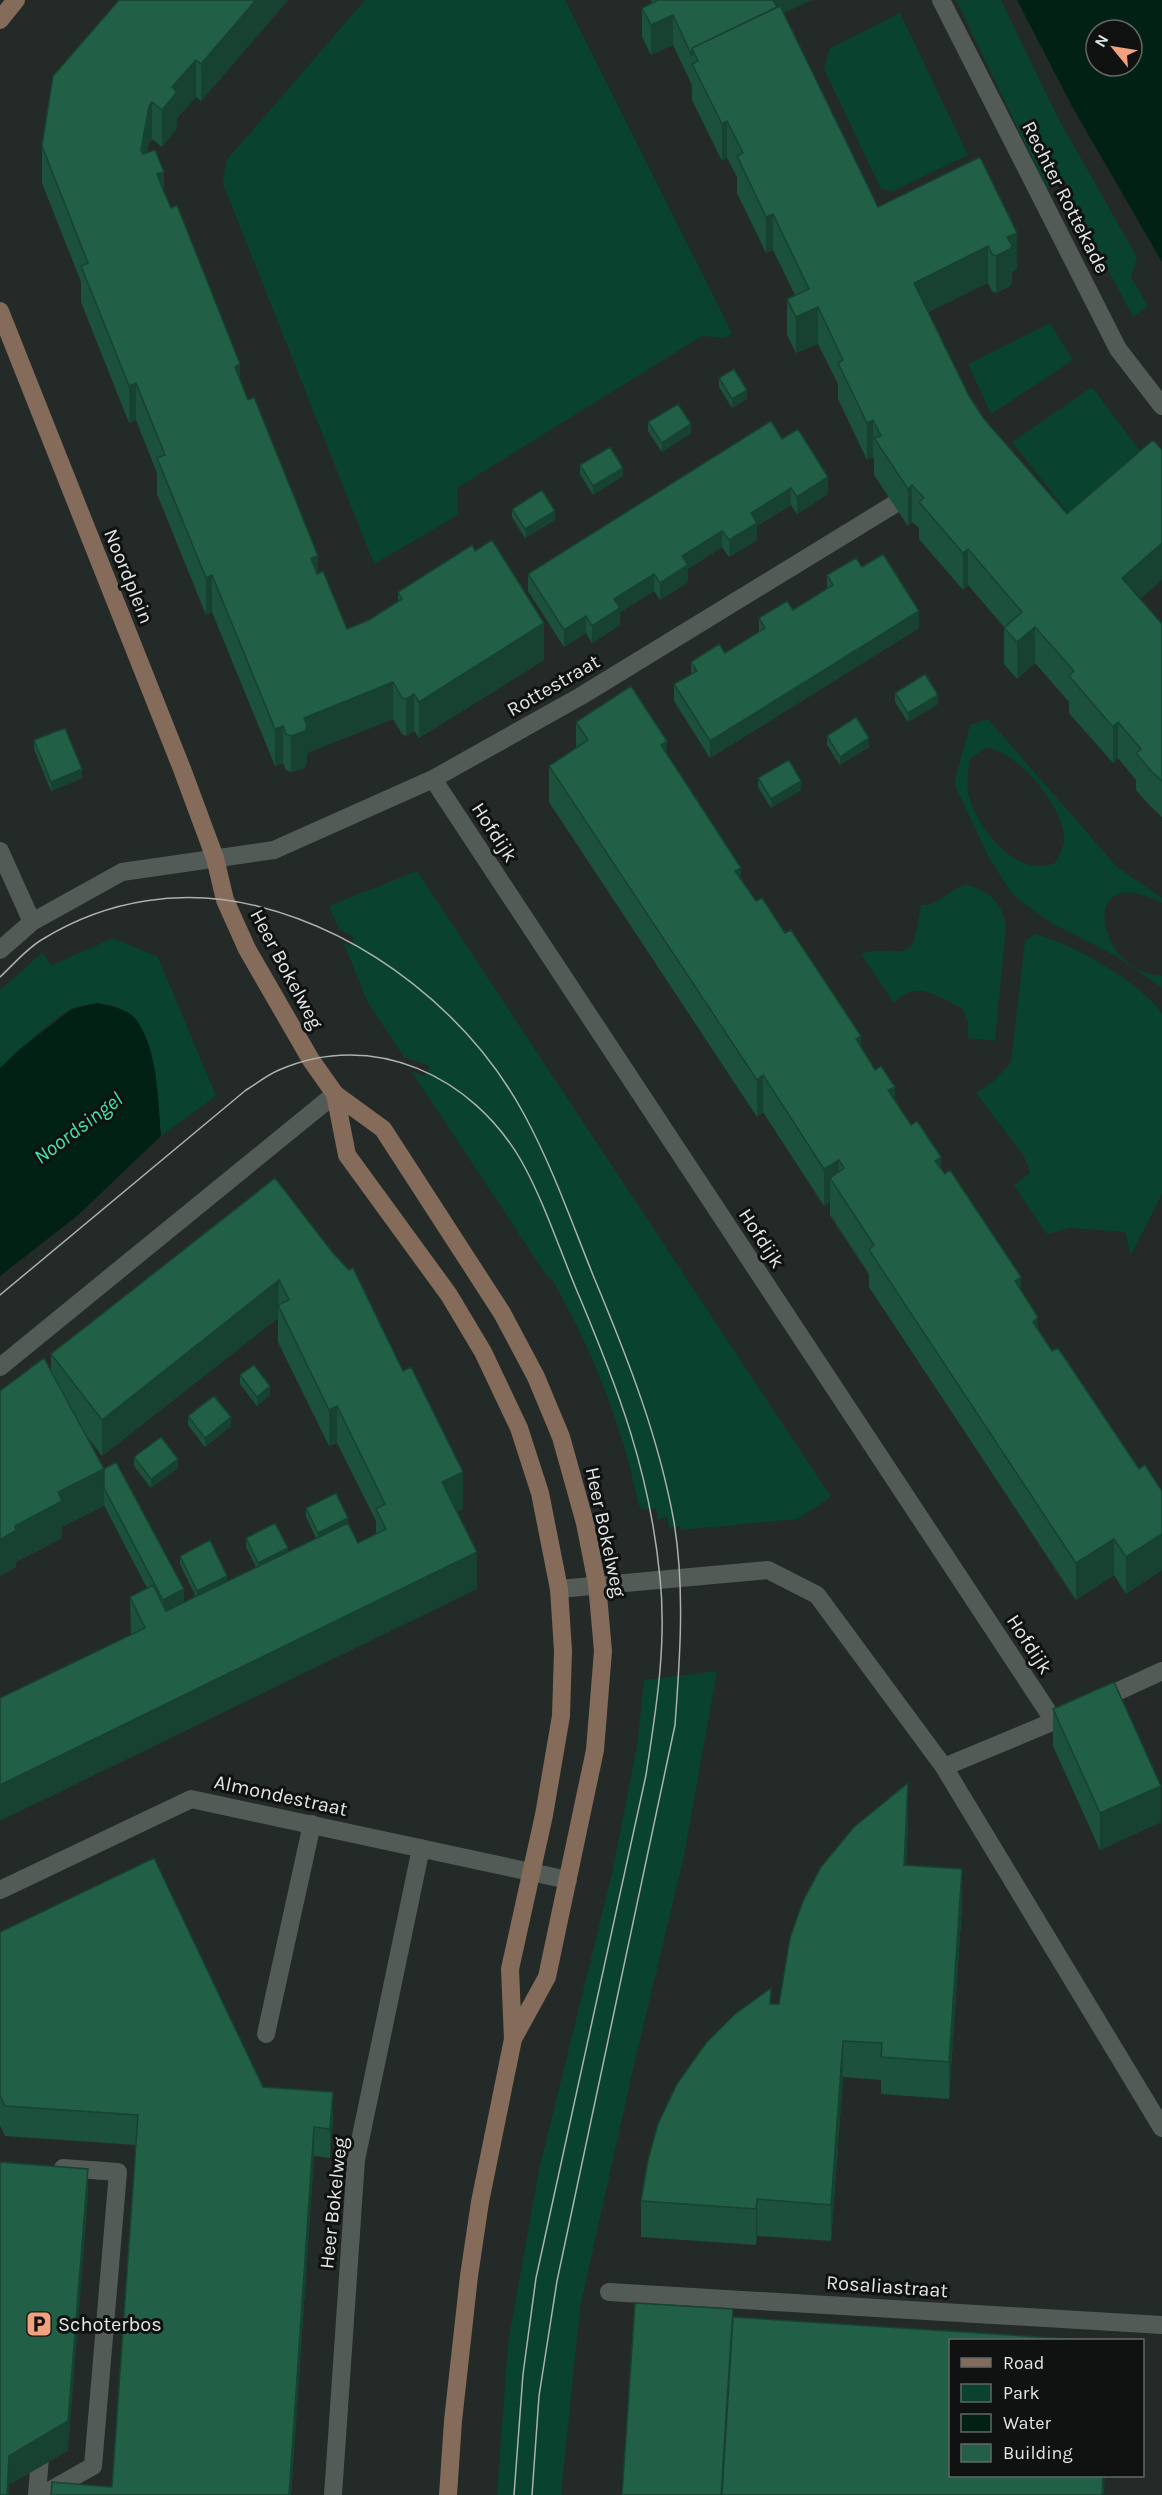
<svg xmlns="http://www.w3.org/2000/svg" width="1162" height="2495" font-family="Karla,sans-serif">
  <rect width="100%" height="100%" fill="#242a27"/>
  <path fill="#09422f" fill-rule="evenodd" d="M365,0h200l167,333 -7,5 -23,-2 -245,152 1,27 -84,49 -151,-380 3,-23z
    M956,0h45l57,118 79,139 -6,20 17,29 -15,11 -53,-100 -14,-36 -19,8z
    M900,13l68,142 -75,36 -12,-2 -57,-120 6,-21z
    M1050,323l23,37 -82,54 -23,-50z
    M1092,387l48,64 -72,62 -56,-71z
    M988,719l129,148 45,31v5c-85,-45 -68,69 0,73v12l-46,-32 -65,-33 -38,-28 -24,-37 -33,-70 -1,-9 15,-54zM985,748c31,0 82,62 79,93 -1,8 -5,15 -9,22 -38,16 -77,-34 -86,-67 -3,-12 -1,-24 1,-37z
    M417,871l414,626 -34,22 -116,11 -1,-4 -11,2 -2,-11 -9,2 -2,-11 -11,2 -6,-4c-17,-81 -46,-156 -88,-228l-2,1 -138,-208 14,5 5,-10 -26,-9 -36,-54 -25,-61 7,4 4,-9 -15,-8 -10,-23z
    M967,885c24,7 34,17 39,41l-11,115 -27,-3v-15l-6,-15c-23,-11 -48,-30 -68,-5l-33,-49c17,-9 45,5 52,-11 4,-12 6,-26 8,-38 21,1 28,-18 46,-20z
    M1035,934c38,10 103,47 127,79v181l-31,61 -6,-23 -55,-4 -23,6 -33,-49 16,-12 -6,-17 -48,-63 19,-13 16,-18 14,-121z
    M113,938l45,19 58,139 -55,40 -6,-67 -40,-63c-14,-2 -27,-3 -42,2 -17,7 -58,46 -73,60v-78l42,-37 10,12z
    M717,1671l-33,185 -53,222 -51,230 -19,187h-64l11,-151 31,-174 74,-301 24,-123 7,-66z"/>
  <path fill="#002114" fill-rule="evenodd" d="M1017,0h145v262l-88,-152zM1096,30h36v36h-36z
    M96,1003c14,2 34,6 42,19 20,31 20,78 23,114l-84,80 -77,60v-208l21,-20 51,-39z"/>
  <g fill="none" stroke-linecap="round" stroke-linejoin="round">
    <path stroke="#535b57" stroke-width="18" d="M266,2034l46,-210
      M37,2495l4,-51
      M42,2495l51,-29 25,-294 -55,-4"/>
    <path stroke="#535b57" stroke-width="18" d="M941,0l177,349 44,57
      M433,779l621,942
      M0,851l32,71
      M0,950l32,-28 90,-50 152,-22 159,-71 148,-83 312,-191
      M0,1367l335,-273
      M559,1589l209,-19 49,25 127,172 218,361
      M1097,1701l65,-30
      M944,1767l120,-50
      M0,1890l191,-91 377,81
      M609,2292l553,33
      M333,2495l23,-335 65,-312"/>
    <path stroke="#856b5a" stroke-width="18" d="M0,20l16,-20
      M0,311l182,458 33,89 10,42 22,49 64,111 24,34 48,35 119,184 34,64 25,60 24,86 12,61 6,67 -8,99 -48,227 -34,62
      M335,1094l12,61 102,140 34,57 36,76 21,65 19,96 4,62 -2,65 -17,99 -34,154 3,70 -33,163 -11,74 -16,145 -5,74"/>
    <path stroke="#acb1af" stroke-width="1.5" d="M0,977c14,-13 27,-29 43,-38 65,-40 140,-51 214,-33 112,28 214,109 268,210 28,52 48,110 70,164 33,79 64,158 79,242 11,67 6,136 1,203l-118,556 -18,115 -7,99
      M0,1295l246,-205c10,-6 21,-15 33,-20 94,-41 194,6 243,92 22,40 37,86 55,129 41,97 73,181 83,287 7,66 -4,132 -14,197l-110,503 -13,96 -9,121"/>
  </g>
  <path fill="#1c523d" fill-rule="evenodd" d="M119,0h169l-87,101 -5,-4 -19,21v10l-15,19 -10,-8 -3,3 -2,10 17,38 154,384 29,55 22,-9 29,-18v-10l146,68 -125,78 -5,-7 -8,5 -4,-2 -9,-15 -86,34v9l-2,6 -14,4 -5,-2 -3,-7 -8,3 -63,-154 -6,3 -49,-121v-21l-21,-53 -7,3 -48,-121v-20l-39,-99v-37z
    M651,0h160l-27,13 94,194 102,-50 37,112 -5,3v9l-2,5 -14,7 -4,-2 -4,-8 -60,29 41,84 15,23 178,205v193l-11,-10 -15,-17v-10l-18,-22 -5,5 -44,-50v-11l-34,-39 -18,16 -13,-15v-37l-36,-42 -5,5 -44,-51v-11l-7,-6 -4,4 -34,-51v-16l-1,-2 -6,3 -29,-61v-15l-20,-40 -22,9 -9,-18v-36l8,-4 -22,-45 -7,3 -29,-60v-16l-10,-19 -5,3 -30,-61v-15l-19,-40 -22,10 -9,-18v-29l10,-5z
    M719,378l28,21 -15,9 -13,-21z
    M648,422l43,11 -29,19 -14,-21z
    M782,439l46,55 -31,20 -6,-9 -34,21v14l-28,17 -7,-10 -34,22v13l-28,18 -6,-9 -34,21v13l-28,18 -6,-10 -22,14 -36,-56v-17z
    M580,465l43,11 -30,19 -13,-21z
    M512,509l43,11 -30,18 -13,-21z
    M862,567l57,61 -209,130 -36,-57v-17l17,-10v-12l34,-9 34,-21v-14l34,-8 34,-21v-14z
    M895,693l43,11 -30,18 -13,-20z
    M576,722l91,32 74,126 120,168 34,53 46,68 80,122 17,39 14,21 87,118 23,22v79l-36,24 -12,-19 -38,25 -207,-313v-13l-39,-59v-13l-6,4 -61,-94 -6,5 -208,-315v-36l27,-18z
    M827,736l42,11 -29,18 -13,-20z
    M34,740l48,38 -31,13 -17,-42z
    M758,778l43,12 -30,18 -13,-21z
    M275,1178l188,331 -6,3 20,77 -346,46 -1,-38 17,-9 -43,-83 -42,22v11l-46,24v5l-16,9 51,-205v-17zM278,1318v24l51,104 8,-3 39,78v13l-18,9 -10,-20 -42,-15v9l10,21 -28,14 -42,-14v9l10,20 -29,14 -47,-25v8l16,33 -12,5 -80,-133 -18,-34 16,21z
    M240,1375l30,20 -13,11 -17,-22z
    M188,1416l43,10 -26,21 -17,-22z
    M134,1457l44,11 -27,20 -17,-22z
    M1053,1709l108,113 -61,28 -47,-104z
    M908,1820l-2,45 56,40 -13,194 -68,-5v-14l-38,-3 -12,164 -74,-5 -1,9 -115,-8v-36l130,-197h8z
    M0,1932l263,155 70,34 -3,37 -16,-2 -23,339h-240l61,-8 24,-342 -131,-9 -5,-11z"/>
  <path fill="#174232" d="M256,0h32l-87,101v-37z
    M769,0h42l-31,15z
    M673,15v30l-22,10v-30z
    M196,60v37l-19,21v10l-15,19v-37l10,-23z
    M152,102v37l-3,3 -8,45v-37l8,-44z
    M727,121v37l-5,3v-37z
    M164,172v37l-7,-35z
    M773,214v36l-7,3v-36z
    M1017,233v36l-5,3v9l-2,5 -14,7v-37l11,-19z
    M988,246v37l-74,36v-36z
    M818,307v37l-22,9v-36z
    M240,364v36l-5,-33z
    M136,383v37l-7,3v-37z
    M747,390v9l-15,9v-9z
    M873,420v37l-6,3v-37z
    M691,424v9l-29,19v-9z
    M623,468v8l-30,19v-9z
    M828,477v17l-31,20v-17z
    M912,485v37l-4,4v-37z
    M791,488v17l-34,21v14l-28,17v-17l22,-27z
    M555,511v9l-30,18v-9z
    M722,531v16l-34,22v13l-28,18v-17l22,-27z
    M1162,543v37l-40,35v-37z
    M968,549v36l-5,5v-37z
    M318,556v36l-7,-34z
    M654,574v17l-34,21v13l-28,18v-17l22,-27z
    M212,575v37l-6,3v-37z
    M919,611v17l-209,130v-17z
    M586,616v17l-22,14v-17z
    M544,623v37l-125,78v-36z
    M1035,627v36l-18,16v-37z
    M393,682v37l-86,34v9l-2,6 -14,4v-36l13,-18z
    M414,694v37l-8,5v-37z
    M938,695v9l-30,18v-9z
    M1118,722v36l-5,5v-36z
    M283,726v37l-8,3v-37z
    M869,738v9l-29,18v-8z
    M667,741v37l-6,-33z
    M82,769v9l-31,13v-9z
    M801,781v9l-30,18v-9z
    M741,868v36l-6,-33z
    M861,1036v37l-5,-34z
    M763,1075v37l-6,5v-37z
    M895,1087v36l-7,-33z
    M941,1157v37l-6,-33z
    M839,1160v31l-9,-13v24l-6,4v-37z
    M1021,1277v37l-6,-33z
    M279,1280l-1,38 -176,138v-36z
    M1038,1317v37l-5,-32z
    M270,1386v9l-13,11v-9z
    M337,1406v37l-8,3v-36z
    M231,1417v9l-26,21v-9z
    M178,1459v9l-27,20v-9z
    M104,1469v37l-42,21v11l-46,24v5l-16,9v-36l15,-14 43,-34z
    M463,1472v37l-21,10v-37z
    M348,1518v9l-30,15v-9z
    M1162,1534v36l-36,24v-37z
    M1114,1539v36l-38,25v-37z
    M288,1548v9l-30,15v-9z
    M477,1552v37l-477,232v-36z
    M227,1576v9l-30,15v-9z
    M184,1589v17l-21,11v-17z
    M908,1783v37l-4,82v-37z
    M1161,1786v36l-61,28v-37z
    M962,1869v36l-13,194v-37z
    M843,2041v36l-12,164v-36z
    M333,2092v29l-3,37v-29z
    M314,2127v29l-23,339h-2z
    M88,2169v29l-20,253 -59,34v10h-2l2,-39z
    M757,2199v37l-1,9v-36z
    M1103,2475h2l-1,20h-2z"/>
  <path fill="#215f47" stroke="#174232" stroke-width="1.5" d="M119,0h137l-55,64 -5,-4 -24,27 5,5 -15,18 -10,-8 -3,4 -8,44 2,4 12,-4 9,22 -7,2 7,18 7,16 6,-3 63,159 -5,3 13,33 6,-3 64,159 -7,2 6,16 6,-3 24,58 22,-9 33,-21 -4,-7 74,-47 3,6 17,-11 52,83 -125,79 -5,-8 -8,5 -4,-1 -9,-16 -89,36 3,8 -2,5 -14,5 -5,-2 -3,-8 -8,3 -63,-154 -6,3 -49,-120 8,-3 -29,-72 -7,3 -48,-120 7,-3 -46,-117 11,-70z
    M658,0h115l4,7 -85,41v8l-19,-41 -22,10 -9,-17z
    M780,6l98,201 102,-50 37,76 -10,4 5,8 -2,4 -14,7 -4,-2 -4,-8 -74,37 55,113 15,23 83,95 86,-74 9,10v93l-40,35 40,46v157l-11,-10 -15,-18 5,-4 -23,-27 -5,5 -44,-51 5,-5 -39,-44 -18,15 -13,-14 18,-16 -54,-63 -5,4 -44,-51 5,-4 -12,-13 -4,4 -34,-51 7,-2 -8,-16 -6,3 -29,-60 5,-3 -25,-53 -22,10 -9,-18 22,-10 -36,-75 -7,3 -29,-61 6,-3 -16,-32 -5,3 -30,-60 6,-3 -6,-13z
    M734,369l13,21 -15,9 -13,-21z
    M678,404l13,20 -29,19 -14,-21z
    M771,421l11,18 16,-10 30,48 -31,20 -6,-9 -40,25 6,10 -28,17 -7,-9 -40,25 6,9 -28,18 -6,-9 -40,25 6,9 -28,18 -6,-10 -22,14 -36,-56z
    M610,447l13,21 -30,18 -13,-21z
    M542,490l13,21 -30,18 -13,-20z
    M883,554l36,57 -209,130 -36,-57 23,-13 -6,-9 28,-18 6,9 40,-25 -6,-10 28,-17 6,9 40,-25 -6,-10 29,-17 6,9z
    M925,674l13,21 -30,18 -13,-20z
    M631,686l36,55 -6,4 80,123 -6,3 21,30 6,-3 23,35 6,-3 70,106 -5,3 19,31 6,-4 14,21 -7,3 23,35 6,-4 24,36 -6,4 10,13 5,-4 71,107 -6,4 23,36 -5,5 19,29 6,-3 81,121 6,-4 17,26v43l-36,23 -12,-18 -38,24 -207,-313 5,-5 -44,-67 14,-10 -5,-8 -15,9 -61,-94 -6,5 -208,-314 39,-26 -12,-18z
    M856,717l13,21 -29,19 -13,-21z
    M65,728l17,41 -31,13 -17,-42z
    M789,760l12,21 -30,18 -13,-21z
    M275,1178l58,75 16,17 4,-2 50,103 8,-4 52,105 -21,10 35,70 -477,233v-87l145,-70 -15,-31 23,-12 13,26 182,-88 10,20 28,-14 -10,-20 9,-5 -48,-98 -8,4 -51,-105 11,-5 -10,-20 -177,140 -51,-66z
    M44,1358l60,111 -46,23 4,9 -47,25 1,4 -16,10v-149z
    M254,1365l16,21 -13,11 -17,-22z
    M214,1396l17,21 -26,21 -17,-22z
    M161,1437l17,22 -27,20 -17,-22z
    M116,1462l68,127 -21,11 -59,-112v-19z
    M336,1493l12,25 -30,15 -12,-25z
    M275,1523l13,25 -30,15 -12,-25z
    M210,1540l17,36 -30,15 -17,-35z
    M1114,1682l47,104 -61,27 -47,-104z
    M908,1783l-4,82 58,4 -13,193 -68,-5 1,-14 -39,-2 -12,164 -74,-6 -1,10 -115,-8 7,-41 10,-36 19,-40 29,-41 29,-29 36,-26 -1,16h9l11,-66 13,-37 18,-34 33,-40z
    M154,1858l109,229 70,5 -3,37 -16,-2 -25,368h-238l1,-13 60,5 26,-372 -133,-9 -5,-11v-163z
    M0,2162l88,7 -20,252 -59,35 -2,39h-7z
    M635,2303l98,6 -12,186h-99z
    M733,2317l352,23h-134v135h152l-1,20h-380z"/>
  <defs>
    <g id="parking-square" transform="scale(1.35)"><rect x="-9" y="-9" width="18" height="18" rx="4" fill="#f2a17e" stroke="#0f1211"/><path d="M-3.5-5.5H1a3.5 3.5 0 0 1 0 7H-1V5.5H-3.5ZM-1-3.4V-.6H.8a1.4 1.4 0 0 0 0-2.8Z" fill="#111"/></g>
  </defs>
  <g fill-rule="evenodd">
    <use href="#parking-square" x="39" y="2324"/>
  </g>
  <g text-anchor="middle" stroke-width="6" stroke-linejoin="round" paint-order="stroke">
    <g font-size="20" fill="#e2e6e4" stroke="#0f1211">
      <text transform="translate(1066 197) rotate(63)" y="7">Rechter Rottekade</text>
      <text transform="translate(129 576) rotate(68)" y="7">Noordplein</text>
      <text transform="translate(553 685) rotate(-30)" y="7">Rottestraat</text>
      <text transform="translate(495 832) rotate(57)" y="7">Hofdijk</text>
      <text transform="translate(287 969) rotate(62)" y="7">Heer Bokelweg</text>
      <text transform="translate(762 1238) rotate(57)" y="7">Hofdijk</text>
      <text transform="translate(606 1532) rotate(78)" y="7">Heer Bokelweg</text>
      <text transform="translate(1030 1644) rotate(57)" y="7">Hofdijk</text>
      <text transform="translate(281 1795) rotate(12)" y="7">Almondestraat</text>
      <text transform="translate(333 2203) rotate(-84)" y="7">Heer Bokelweg</text>
      <text transform="translate(887 2286) rotate(4)" y="7">Rosaliastraat</text>
    </g>
    <g font-size="20" fill="#e2e6e4" stroke="#0f1211" text-anchor="start">
      <text x="58" y="2331">Schoterbos</text>
    </g>
    <g font-size="21" font-style="italic" fill="#44e4ad" stroke="#0f1211">
      <text transform="translate(78 1128) rotate(-37)" y="7">Noordsingel</text>
    </g>
  </g>
  <rect x="949" y="2339" width="195" height="138" fill="#0f1211" stroke="#636765" stroke-width="1.5"/>
  <rect x="961" y="2358" width="30" height="9" fill="#856b5a" stroke="#636765" stroke-width="1.5"/>
  <text x="1003" y="2369" font-size="18" fill="#e2e6e4">Road</text>
  <rect x="961" y="2384" width="30" height="18" fill="#09422f" stroke="#636765" stroke-width="1.5"/>
  <text x="1003" y="2399" font-size="18" fill="#e2e6e4">Park</text>
  <rect x="961" y="2414" width="30" height="18" fill="#002114" stroke="#636765" stroke-width="1.5"/>
  <text x="1003" y="2429" font-size="18" fill="#e2e6e4">Water</text>
  <rect x="961" y="2444" width="30" height="18" fill="#215f47" stroke="#636765" stroke-width="1.5"/>
  <text x="1003" y="2459" font-size="18" fill="#e2e6e4">Building</text>
  <g transform="translate(1114 48) rotate(300)"><circle r="28" fill="#0f1211" stroke="#636765" stroke-width="1.5"/>
  <path d="M0-4.5L10 22L0 15L-10 22Z" fill="#f2a17e"/>
  <text y="-9" font-size="16" font-weight="bold" text-anchor="middle" fill="#e2e6e4">N</text>
  </g>
</svg>
